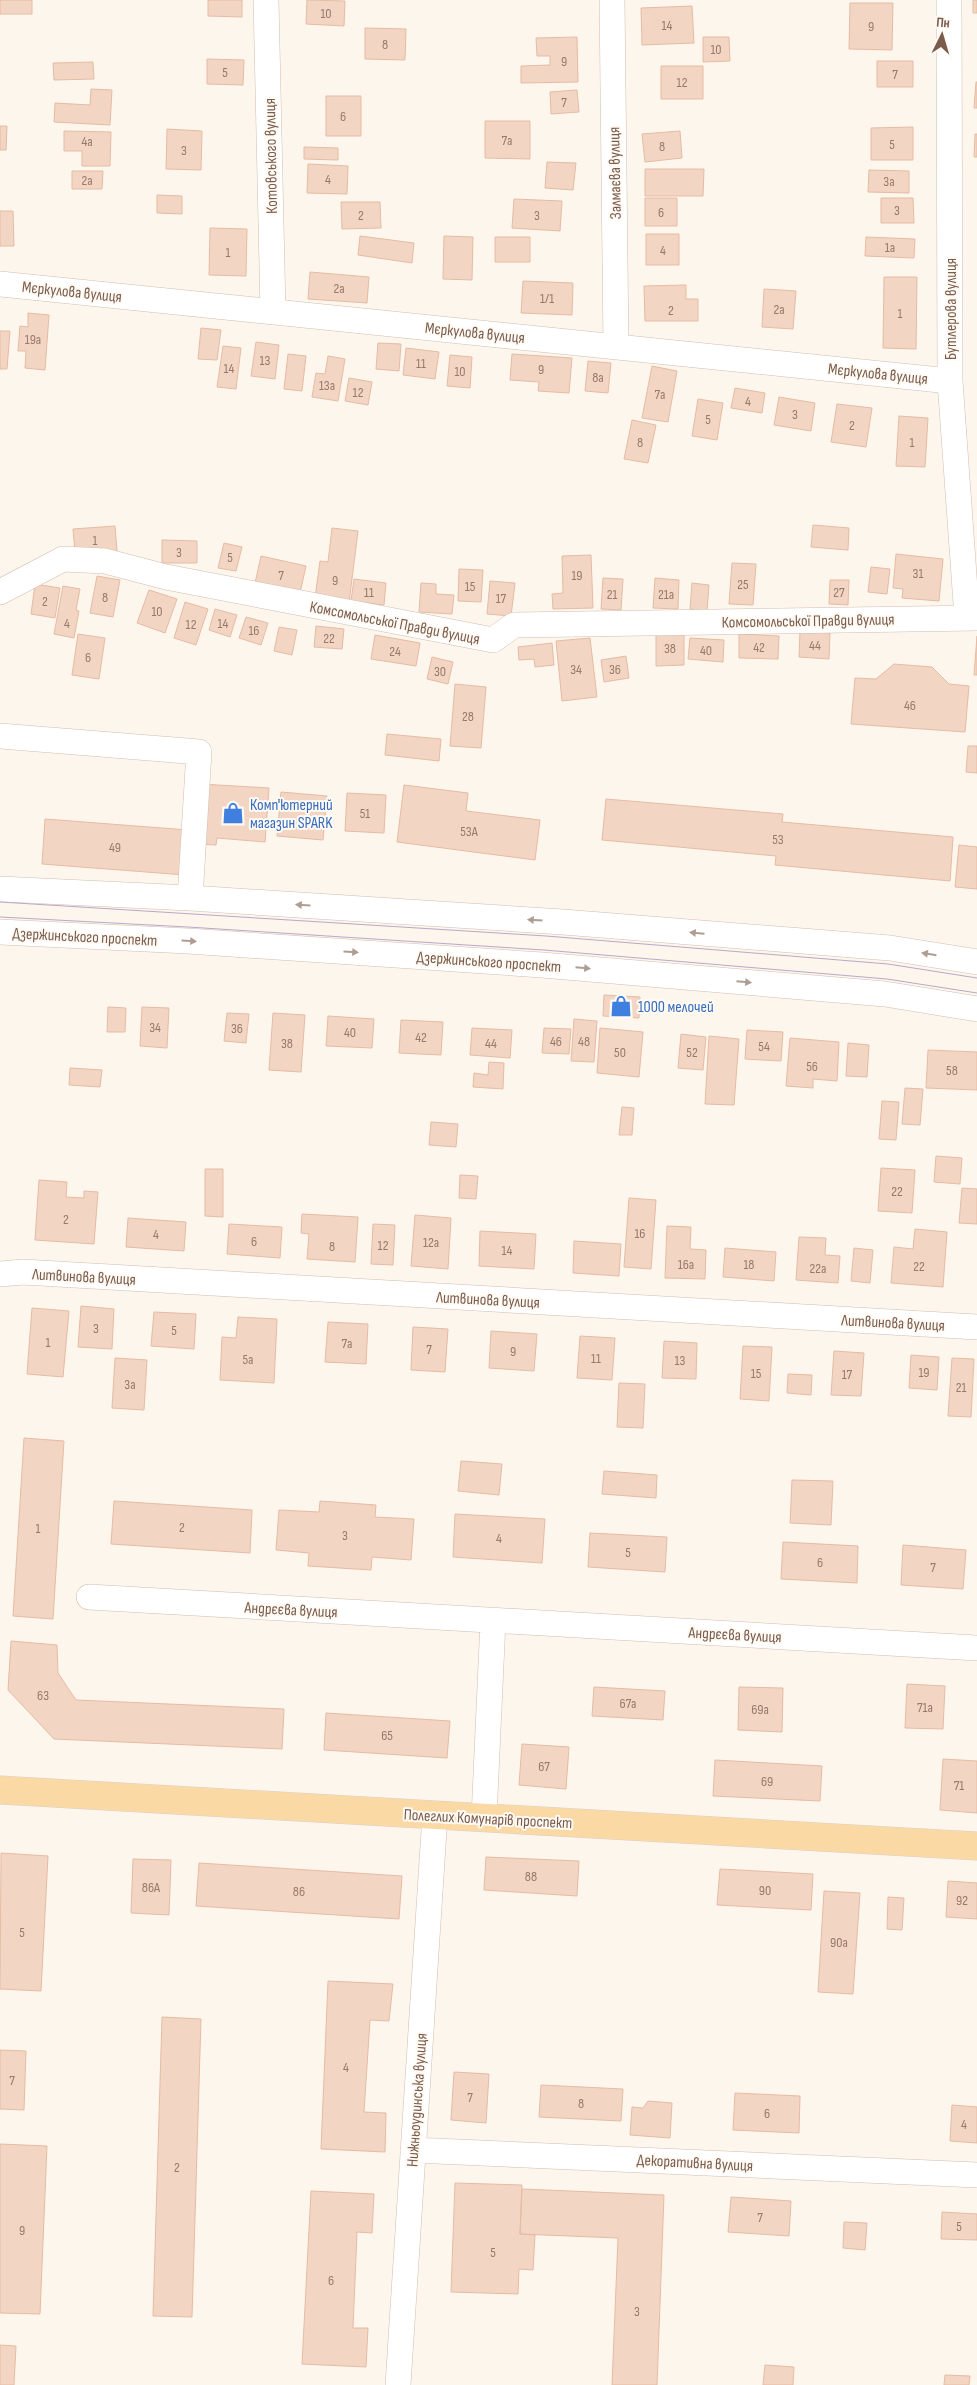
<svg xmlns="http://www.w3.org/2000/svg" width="977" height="2385" font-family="'Sofia Sans Condensed',sans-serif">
  <rect width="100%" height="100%" fill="#fdf6ec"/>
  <path fill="#f3d5c3" stroke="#e6bba3" d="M0,0h32v14h-32z
    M208,0h34v17l-34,-1z
    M307,0l38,1 -1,25 -38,-2z
    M973,0h4v13h-4z
    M850,3h43l-1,47 -43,-1z
    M692,6l2,37 -52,2 -1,-37z
    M365,28l41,1 -1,31 -40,-1z
    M577,37l1,45 -57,1v-17l29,-1v-9h-13l-1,-18z
    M703,37h26l1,24 -27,1z
    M207,59l37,1 -1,25 -36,-1z
    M877,61h36v26h-36z
    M93,62l1,17 -40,1 -1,-17z
    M661,66h42v33h-42z
    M976,82h1v26h-3z
    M91,89l21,1 -2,35 -56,-3 1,-19 35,2z
    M577,90l2,22 -28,2 -1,-22z
    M326,96h35v40h-35z
    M485,121h45v38l-45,-1z
    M0,126h7l-1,24h-6z
    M913,127v33h-42v-32z
    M167,129l35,2 -1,39 -35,-1z
    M64,131l47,1 -1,34h-28v-15h-18z
    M680,131l2,27 -37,4 -3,-28z
    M975,134h2v23h-3z
    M304,147l34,1v12l-34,-1z
    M547,162l29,1 -3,27 -28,-2z
    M308,164l40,2 -1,28 -40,-1z
    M645,169h59l-1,27h-58z
    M869,170l40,1v22l-41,-1z
    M72,171h31l-1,18h-30z
    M157,195l25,1v18l-25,-1z
    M645,198h32v28h-32z
    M881,198h32l1,25h-33z
    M514,199l48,2 -2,30 -48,-3z
    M341,202h39l1,26 -39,1z
    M0,211h13l1,35h-14z
    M210,228l37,1 -1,47 -37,-1z
    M646,234h33v31h-33z
    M360,236l54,7 -2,20 -54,-8z
    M444,236l29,1 -1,43 -29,-1z
    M495,237h35v25h-35z
    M866,237l49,2 -1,19 -49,-2z
    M310,272l59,5 -2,26 -59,-4z
    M884,277h33l-1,72 -33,-1z
    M523,281l50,2 -1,32 -51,-2z
    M686,285v14h12v22h-53l-1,-35z
    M764,289l32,2 -3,38 -31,-2z
    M28,313l21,2 -4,55 -20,-2 1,-17h-8l2,-25 8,1z
    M201,328l20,2 -4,30 -19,-1z
    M0,331h10l-3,38h-7z
    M256,342l23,3 -4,34 -24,-3z
    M378,343l23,1 -2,27 -23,-2z
    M223,346l18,2 -5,41 -19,-2z
    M406,348l33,4 -4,27 -32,-4z
    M288,354l18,2 -4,35 -18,-2z
    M512,354l60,4 -3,35 -31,-2 1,-9 -29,-2z
    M450,355l22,2 -2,31 -23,-2z
    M328,356l17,3 -7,42 -26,-4 4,-24 9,1z
    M588,361l23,2 -3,30 -23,-2z
    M652,366l25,5 -9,51 -26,-4z
    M349,378l23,4 -4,23 -23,-4z
    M735,388l30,5 -3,20 -31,-5z
    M779,397l36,6 -4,28 -37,-6z
    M698,399l25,4 -6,37 -25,-4z
    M837,404l35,4 -6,39 -35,-5z
    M899,416l29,2 -3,49 -29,-1z
    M632,420l24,5 -8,38 -24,-4z
    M813,525l36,3 -1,22 -37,-3z
    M115,526l2,25 -42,2 -2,-24z
    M332,528l26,3 -9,72 -34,-5 5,-37 8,1z
    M162,540l35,1v22h-35z
    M224,543l18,4 -6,24 -18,-3z
    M896,554l47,5 -4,42 -37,-3 1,-9 -10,-1z
    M591,555l2,53 -40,1 -1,-15 11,-1 -1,-37z
    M261,556l45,10 -6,27 -45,-10z
    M732,563l24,1 -3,41 -24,-1z
    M871,567l19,2 -3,25 -19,-2z
    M459,569l24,1 -2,32 -23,-1z
    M97,576l23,4 -7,37 -23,-4z
    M603,578l20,1 -2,31 -20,-1z
    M655,578l24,2 -1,29 -25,-1z
    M354,579l32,4 -2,22 -33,-4z
    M830,580h19l-1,25 -19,-1z
    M490,581l25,2 -4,33 -24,-2z
    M421,583l15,1v10l18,1 -2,19 -33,-2z
    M692,583l17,2 -2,26 -17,-2z
    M35,584l25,4 -5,30 -24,-4z
    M63,586l17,3 -4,21 3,1 -5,27 -20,-4z
    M149,590l28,9 -12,34 -28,-10z
    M185,602l23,7 -12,36 -22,-7z
    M215,609l22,6 -7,22 -21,-7z
    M246,617l22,6 -7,22 -22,-7z
    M316,626l28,3 -2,20 -28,-2z
    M279,627l18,3 -5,25 -18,-4z
    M656,631h28v34l-28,1z
    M800,631l30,2 -1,26 -30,-2z
    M78,634l27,4 -6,41 -27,-4z
    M739,634l40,2 -1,23 -39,-1z
    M375,635l45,8 -4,23 -45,-7z
    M977,636v39h-3z
    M590,638l7,59 -35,4 -6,-60z
    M690,638l34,2 -1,22 -35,-3z
    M552,643l2,22 -19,2 -1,-8 -15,1 -1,-13z
    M626,656l3,22 -25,4 -3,-22z
    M432,657l21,5 -5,22 -21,-5z
    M894,664l38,3 17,17 20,2 -4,46 -114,-8 4,-46 21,1z
    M455,684l31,3 -5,61 -31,-2z
    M387,734l54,5 -2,22 -54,-6z
    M968,746h9v27l-11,-1z
    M201,784l68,4 -4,54 -48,-4 -1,7 -19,-1z
    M404,785l64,8 -2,18 74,9 -5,40 -138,-18z
    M281,792l46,4 -4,44 -46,-4z
    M347,793l39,2 -2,38 -39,-2z
    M606,799l177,15 -1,8 171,15 -3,44 -175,-16 1,-9 -174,-16z
    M45,819l143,11 -3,45 -143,-11z
    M959,845l18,2v42l-22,-2z
    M604,995l36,2 -1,21 -36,-2z
    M108,1007l18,1 -1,24h-18z
    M142,1007l27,1 -2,40 -27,-2z
    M227,1013l22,1 -3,29 -22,-2z
    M273,1013l32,2 -4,57 -32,-2z
    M328,1016l46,3 -2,29 -46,-2z
    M574,1019l23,2 -3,41 -23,-1z
    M401,1020l42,2 -2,33 -42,-2z
    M472,1028l40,2 -2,28 -40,-3z
    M544,1028l27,1 -2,25 -27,-1z
    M600,1028l43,4 -4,45 -42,-4z
    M747,1030l36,2 -2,29 -36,-2z
    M681,1034l25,3 -3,33 -25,-2z
    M709,1036l30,3 -5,66 -29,-1z
    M790,1038l49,4 -2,39 -24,-2v9l-27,-2z
    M848,1043l21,2 -2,32 -21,-1z
    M928,1050l49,2v38l-51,-2z
    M489,1062l15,1 -1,26 -30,-2 1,-14 14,2z
    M70,1068l32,2 -2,17 -31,-2z
    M905,1088l18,1 -3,36 -18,-1z
    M882,1101l17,1 -3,38 -17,-1z
    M622,1107l12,1 -2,27h-13z
    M431,1122l27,2 -2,23 -27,-2z
    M936,1156l26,2 -2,26 -26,-2z
    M881,1168l34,2 -3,43 -34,-2z
    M205,1169h18v48l-18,-1z
    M460,1175l18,1 -2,23 -17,-1z
    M39,1180l28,2 -1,15 18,1v-7l14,1 -4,52 -59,-4z
    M962,1188l15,1v35l-18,-1z
    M629,1198l27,2 -5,69 -27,-2z
    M302,1214l56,3 -3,45 -48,-3 2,-25 -8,-1z
    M415,1215l36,3 -3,51 -37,-3z
    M128,1218l58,4 -2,29 -58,-4z
    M229,1224l53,3 -2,31 -53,-4z
    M373,1224l22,1 -2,40 -22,-1z
    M667,1226l24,1 -1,22 16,1 -1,29 -40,-1z
    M915,1229l32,3 -4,55 -52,-4 3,-36 19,2z
    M480,1231l56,3 -2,35 -55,-3z
    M799,1237l27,1 -1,17 15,1 -2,27 -42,-3z
    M574,1241l47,3 -2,32 -46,-3z
    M725,1248l51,4 -2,29 -51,-4z
    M854,1248l19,2 -3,33 -19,-2z
    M81,1306l33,3 -2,40 -34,-2z
    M32,1308l37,3 -6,66 -36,-3z
    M154,1312l42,2 -2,35 -43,-3z
    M238,1317l39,2 -3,64 -54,-3 2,-43 14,1z
    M328,1322l40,2 -2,40 -41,-2z
    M413,1327l35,2 -3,43 -34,-2z
    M491,1331l46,3 -3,37 -45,-3z
    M580,1336l35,2 -3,42 -35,-2z
    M664,1341l33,2 -1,36 -34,-1z
    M743,1346l29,1 -3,54 -29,-2z
    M834,1351l30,2 -3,43 -30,-1z
    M911,1355l28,2 -2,33 -28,-2z
    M115,1358l32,2 -3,50 -32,-2z
    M952,1358l22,1 -3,58 -23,-1z
    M788,1374l24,1 -1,20 -24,-2z
    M619,1383l26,1 -2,44 -26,-1z
    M24,1438l40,3 -11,178 -40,-3z
    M461,1461l41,3 -3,31 -41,-4z
    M604,1471l53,4 -1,23 -54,-4z
    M792,1480l41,1 -2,44 -41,-2z
    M114,1501l138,9 -2,43 -139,-9z
    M320,1501l56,4 -1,12 39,2 -3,41 -39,-3 -1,13 -63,-4 1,-13 -33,-3 3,-40 40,2z
    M455,1514l90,5 -3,44 -89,-6z
    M590,1533l77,4 -2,35 -77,-5z
    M783,1542l75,4 -1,37 -76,-4z
    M903,1545l63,5 -3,39 -62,-4z
    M11,1641l46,4 1,28 18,27 208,9 -2,40 -228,-10 -46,-49z
    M907,1684l38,2 -2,43 -38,-1z
    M594,1687l71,4 -2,29 -71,-4z
    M739,1687l44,1 -1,44 -44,-2z
    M326,1713l124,8 -3,37 -123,-8z
    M522,1744l47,3 -3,42 -47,-4z
    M943,1759l34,2v52l-37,-3z
    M715,1760l107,6 -2,35 -107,-5z
    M1,1853l47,3 -7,135 -41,-2z
    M486,1857l93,4 -2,35 -93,-6z
    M133,1859l38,1 -2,55 -38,-2z
    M199,1863l203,13 -3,43 -203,-13z
    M720,1869l93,5 -2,36 -94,-5z
    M948,1881l29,2v36l-31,-2z
    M824,1891l36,2 -7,101 -35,-2z
    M888,1897l16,1 -2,32 -15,-1z
    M328,1981l65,3 -4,37 -19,-1 -6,92 22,1 -1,39 -64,-3z
    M162,2017l39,2 -9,298 -39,-1z
    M0,2050l26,1 -2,59 -24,-1z
    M454,2072l35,2 -3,49 -35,-3z
    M541,2085l82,4 -2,32 -82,-4z
    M735,2093l65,3 -1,37 -66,-3z
    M648,2101l24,2 -2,35 -40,-3 2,-28 11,1z
    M952,2105l25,2v36l-27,-2z
    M0,2144l47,2 -7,168 -40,-1z
    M455,2183l67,2 -2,49 15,1 -2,35 -14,-1 -1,25 -67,-2z
    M522,2189l142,6 -7,190h-45l6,-147 -98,-4z
    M311,2191l63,3 -2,39 -15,-1 -4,96h15l-2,39 -64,-3z
    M731,2197l60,4 -2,35 -61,-4z
    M942,2212l35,2v26l-36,-1z
    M844,2222l23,1 -2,27 -22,-2z
    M0,2345l16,1 -2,39h-14z
    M765,2365l29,2 -1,18h-30z
    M945,2375l25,1 -1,9h-25z"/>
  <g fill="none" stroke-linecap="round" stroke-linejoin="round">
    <g stroke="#d1beb0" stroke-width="26">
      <path id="minor" d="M266,0l7,312
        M612,0l4,347
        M949,0l1,381 17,236
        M0,284l950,97
        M0,592l63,-33 42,2 61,16 327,63 21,-15 463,-7
        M0,736l199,16 -9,146
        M0,889l190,9 373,24 327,26 87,14
        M0,932l188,9 354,24 343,29 92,15
        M0,1274l23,-2 954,55
        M89,1597l888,51
        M484,1818l9,-197
        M413,2150l564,25
        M398,2385l37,-570"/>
    </g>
    <g stroke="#dad1cd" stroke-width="29">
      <path id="major" d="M0,1790l977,56"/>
    </g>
    <use href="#minor" stroke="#fff" stroke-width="25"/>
    <use href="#major" stroke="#fbd9a5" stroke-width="28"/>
    <path stroke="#b9a8c9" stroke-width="1" d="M0,902l546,34 342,28 89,14
      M0,917l188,10 356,23 343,29 90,14"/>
  </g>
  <defs><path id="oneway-solid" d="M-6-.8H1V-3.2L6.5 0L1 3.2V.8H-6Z" transform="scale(1.25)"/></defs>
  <g fill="#af9d94">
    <use href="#oneway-solid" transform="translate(303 905) rotate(-176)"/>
    <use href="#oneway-solid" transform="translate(535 920) rotate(-176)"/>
    <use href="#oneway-solid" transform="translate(697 933) rotate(-175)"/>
    <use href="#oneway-solid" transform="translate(189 941) rotate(3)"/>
    <use href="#oneway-solid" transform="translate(351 952) rotate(4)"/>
    <use href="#oneway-solid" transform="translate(929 954) rotate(-171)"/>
    <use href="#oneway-solid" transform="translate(583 968) rotate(5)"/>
    <use href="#oneway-solid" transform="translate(744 982) rotate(5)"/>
  </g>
  <defs>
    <g id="shop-bare" transform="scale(1.725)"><path d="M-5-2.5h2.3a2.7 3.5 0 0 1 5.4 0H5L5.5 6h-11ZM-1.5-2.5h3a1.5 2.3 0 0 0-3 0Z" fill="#3f7fe0" stroke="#fffaf3" stroke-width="2.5" paint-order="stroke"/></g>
  </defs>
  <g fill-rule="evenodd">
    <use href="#shop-bare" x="233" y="813"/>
    <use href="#shop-bare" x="621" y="1006"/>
  </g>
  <g text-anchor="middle" stroke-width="4" stroke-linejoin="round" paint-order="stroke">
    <g font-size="14" fill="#987a6a">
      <text x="326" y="18">10</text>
      <text x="667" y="30">14</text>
      <text x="871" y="31">9</text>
      <text x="385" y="49">8</text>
      <text x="716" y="54">10</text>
      <text x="564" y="66">9</text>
      <text x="225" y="77">5</text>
      <text x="895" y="79">7</text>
      <text x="682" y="87">12</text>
      <text x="564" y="107">7</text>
      <text x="343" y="121">6</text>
      <text x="507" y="145">7а</text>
      <text x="87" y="146">4а</text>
      <text x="892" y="149">5</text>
      <text x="662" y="151">8</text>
      <text x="184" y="155">3</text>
      <text x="328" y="184">4</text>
      <text x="87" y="185">2а</text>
      <text x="889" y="186">3а</text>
      <text x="897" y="215">3</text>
      <text x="661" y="217">6</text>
      <text x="361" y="220">2</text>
      <text x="537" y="220">3</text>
      <text x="890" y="252">1а</text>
      <text x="663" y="255">4</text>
      <text x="228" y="257">1</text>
      <text x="339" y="293">2а</text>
      <text x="547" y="303">1/1</text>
      <text x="779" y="314">2а</text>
      <text x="671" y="315">2</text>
      <text x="900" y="318">1</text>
      <text x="33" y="344">19а</text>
      <text x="265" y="365">13</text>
      <text x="421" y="368">11</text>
      <text x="229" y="373">14</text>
      <text x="541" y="374">9</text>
      <text x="460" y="376">10</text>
      <text x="598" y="382">8а</text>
      <text x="327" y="390">13а</text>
      <text x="358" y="397">12</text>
      <text x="660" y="399">7а</text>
      <text x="748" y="406">4</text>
      <text x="795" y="419">3</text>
      <text x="708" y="424">5</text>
      <text x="852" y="430">2</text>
      <text x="640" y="447">8</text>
      <text x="912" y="447">1</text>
      <text x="95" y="545">1</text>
      <text x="179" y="557">3</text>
      <text x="230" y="562">5</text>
      <text x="918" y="578">31</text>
      <text x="281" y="580">7</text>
      <text x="577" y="580">19</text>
      <text x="335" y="585">9</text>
      <text x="743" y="589">25</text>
      <text x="470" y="591">15</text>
      <text x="369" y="597">11</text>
      <text x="839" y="597">27</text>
      <text x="612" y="599">21</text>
      <text x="666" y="599">21а</text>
      <text x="105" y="602">8</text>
      <text x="501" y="603">17</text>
      <text x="45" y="606">2</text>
      <text x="157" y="616">10</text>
      <text x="67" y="628">4</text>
      <text x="223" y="628">14</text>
      <text x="191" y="629">12</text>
      <text x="254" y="635">16</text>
      <text x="329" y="643">22</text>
      <text x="815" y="650">44</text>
      <text x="759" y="652">42</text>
      <text x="670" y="653">38</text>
      <text x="706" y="655">40</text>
      <text x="395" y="656">24</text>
      <text x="88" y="662">6</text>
      <text x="576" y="674">34</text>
      <text x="615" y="674">36</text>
      <text x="440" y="676">30</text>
      <text x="910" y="710">46</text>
      <text x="468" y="721">28</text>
      <text x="365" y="818">51</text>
      <text x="469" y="836">53А</text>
      <text x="778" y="844">53</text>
      <text x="115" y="852">49</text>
      <text x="155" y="1032">34</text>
      <text x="237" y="1033">36</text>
      <text x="350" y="1037">40</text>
      <text x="421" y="1042">42</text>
      <text x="556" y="1046">46</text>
      <text x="584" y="1046">48</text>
      <text x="287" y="1048">38</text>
      <text x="491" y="1048">44</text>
      <text x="764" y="1051">54</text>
      <text x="620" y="1057">50</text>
      <text x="692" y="1057">52</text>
      <text x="812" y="1071">56</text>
      <text x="952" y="1075">58</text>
      <text x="897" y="1196">22</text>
      <text x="66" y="1224">2</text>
      <text x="640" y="1238">16</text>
      <text x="156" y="1239">4</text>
      <text x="254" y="1246">6</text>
      <text x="431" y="1247">12а</text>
      <text x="383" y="1250">12</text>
      <text x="332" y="1251">8</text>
      <text x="507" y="1255">14</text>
      <text x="686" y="1269">16а</text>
      <text x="749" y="1269">18</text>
      <text x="919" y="1271">22</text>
      <text x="818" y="1273">22а</text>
      <text x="96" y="1333">3</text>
      <text x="174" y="1335">5</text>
      <text x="48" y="1347">1</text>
      <text x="347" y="1348">7а</text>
      <text x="429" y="1354">7</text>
      <text x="513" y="1356">9</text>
      <text x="596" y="1363">11</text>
      <text x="248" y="1364">5а</text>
      <text x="680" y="1365">13</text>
      <text x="924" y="1377">19</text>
      <text x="756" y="1378">15</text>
      <text x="847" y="1379">17</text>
      <text x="130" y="1389">3а</text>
      <text x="961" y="1392">21</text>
      <text x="182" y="1532">2</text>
      <text x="38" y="1533">1</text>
      <text x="345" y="1540">3</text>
      <text x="499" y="1543">4</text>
      <text x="628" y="1557">5</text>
      <text x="820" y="1567">6</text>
      <text x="933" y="1572">7</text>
      <text x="43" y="1700">63</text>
      <text x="628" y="1708">67а</text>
      <text x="925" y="1712">71а</text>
      <text x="760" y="1714">69а</text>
      <text x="387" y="1740">65</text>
      <text x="544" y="1771">67</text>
      <text x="767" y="1786">69</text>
      <text x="959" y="1790">71</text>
      <text x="531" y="1881">88</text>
      <text x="151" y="1892">86А</text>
      <text x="765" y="1895">90</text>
      <text x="299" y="1896">86</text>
      <text x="962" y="1905">92</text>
      <text x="22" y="1937">5</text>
      <text x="839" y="1947">90а</text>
      <text x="346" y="2072">4</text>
      <text x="12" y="2085">7</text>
      <text x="470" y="2102">7</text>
      <text x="581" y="2108">8</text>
      <text x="767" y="2118">6</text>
      <text x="964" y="2129">4</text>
      <text x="177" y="2172">2</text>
      <text x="760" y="2222">7</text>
      <text x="959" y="2231">5</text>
      <text x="22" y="2235">9</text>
      <text x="493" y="2257">5</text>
      <text x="331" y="2285">6</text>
      <text x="637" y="2316">3</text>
    </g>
    <g font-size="16" fill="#7a5c4d" stroke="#fffaf3">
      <text transform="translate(270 156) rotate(-91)" y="6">Котовського вулиця</text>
      <text transform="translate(614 173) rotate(-91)" y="6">Залмаєва вулиця</text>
      <text transform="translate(72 291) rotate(6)" y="6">Мєркулова вулиця</text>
      <text transform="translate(950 309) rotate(-90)" y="6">Бутлерова вулиця</text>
      <text transform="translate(475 332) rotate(6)" y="6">Мєркулова вулиця</text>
      <text transform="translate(878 373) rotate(6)" y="6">Мєркулова вулиця</text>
      <text transform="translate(808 620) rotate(-1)" y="6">Комсомольської Правди вулиця</text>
      <text transform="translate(395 622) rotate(11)" y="6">Комсомольської Правди вулиця</text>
      <text transform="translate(85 936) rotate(3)" y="6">Дзержинського проспект</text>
      <text transform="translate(489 961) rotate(4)" y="6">Дзержинського проспект</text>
      <text transform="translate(84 1276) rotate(3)" y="6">Литвинова вулиця</text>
      <text transform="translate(488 1299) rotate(3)" y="6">Литвинова вулиця</text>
      <text transform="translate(893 1322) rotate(3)" y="6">Литвинова вулиця</text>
      <text transform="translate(291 1609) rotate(3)" y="6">Андрєєва вулиця</text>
      <text transform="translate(735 1634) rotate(3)" y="6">Андрєєва вулиця</text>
      <text transform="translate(488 1818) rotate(3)" y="6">Полеглих Комунарів проспект</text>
      <text transform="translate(416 2100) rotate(-86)" y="6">Нижньоудинська вулиця</text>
      <text transform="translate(695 2162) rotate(3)" y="6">Декоративна вулиця</text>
    </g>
    <g font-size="16" fill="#366cbe" stroke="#fffaf3" text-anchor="start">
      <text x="250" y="810">Комп'ютерний<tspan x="250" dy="18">магазин SPARK</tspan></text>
      <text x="638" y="1012">1000 мелочей</text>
    </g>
  </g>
  <g transform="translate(942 35) rotate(5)" stroke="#fffaf3" stroke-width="4" paint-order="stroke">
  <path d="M0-4L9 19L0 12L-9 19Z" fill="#7a5c4d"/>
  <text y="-8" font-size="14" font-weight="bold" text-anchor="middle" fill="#7a5c4d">Пн</text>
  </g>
</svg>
